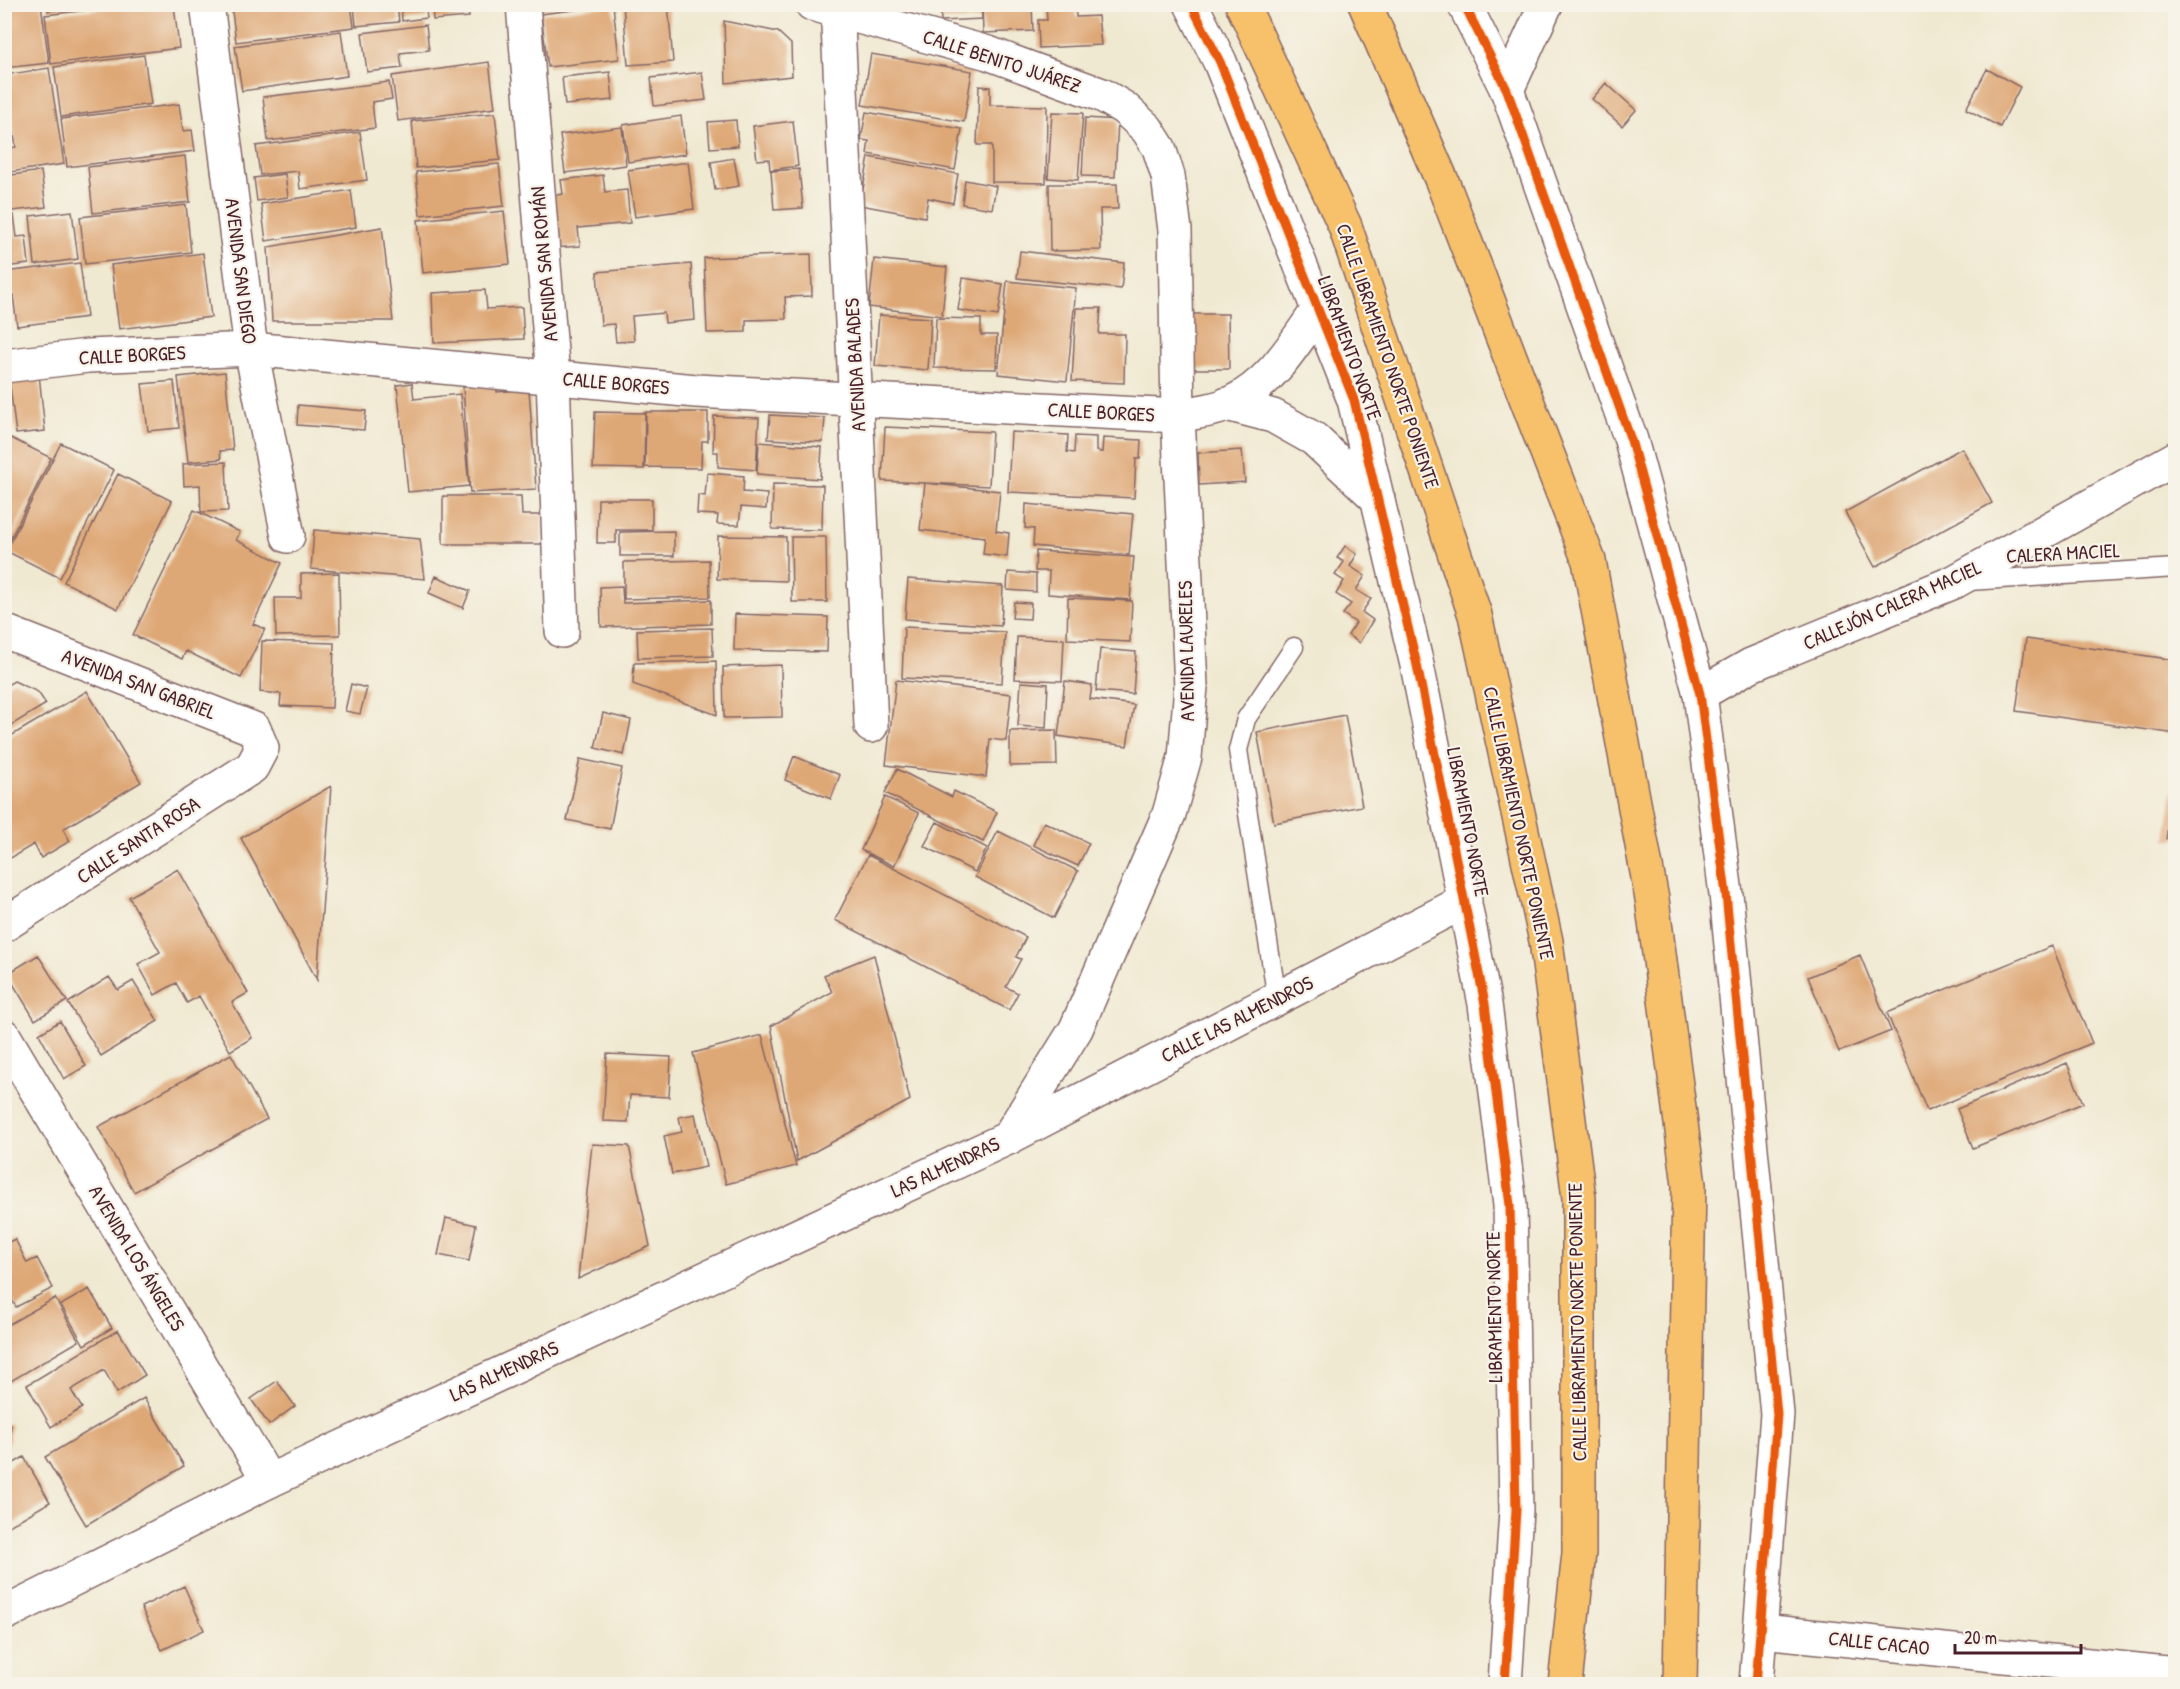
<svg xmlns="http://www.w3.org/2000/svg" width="2180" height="1689" font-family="'Patrick Hand',sans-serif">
  <rect width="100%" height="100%" fill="#f7f3e8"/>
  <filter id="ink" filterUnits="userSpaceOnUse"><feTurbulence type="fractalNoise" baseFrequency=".0167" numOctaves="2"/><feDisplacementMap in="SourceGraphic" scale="12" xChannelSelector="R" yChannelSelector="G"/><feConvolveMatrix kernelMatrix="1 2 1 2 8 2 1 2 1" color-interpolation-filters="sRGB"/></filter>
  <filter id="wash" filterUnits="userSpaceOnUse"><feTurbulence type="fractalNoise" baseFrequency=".008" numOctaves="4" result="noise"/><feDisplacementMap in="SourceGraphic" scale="24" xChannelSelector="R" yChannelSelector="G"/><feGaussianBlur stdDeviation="1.35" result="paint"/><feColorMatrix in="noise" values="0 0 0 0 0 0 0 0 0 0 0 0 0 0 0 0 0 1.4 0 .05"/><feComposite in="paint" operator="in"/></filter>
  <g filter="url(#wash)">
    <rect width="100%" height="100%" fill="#f0e9d2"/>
    <g id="blocks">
      <path fill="#dea776" d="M4,4h37l8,59 -45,5z
        M231,4h120l3,23 -118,15z
        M401,4h24l2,14 -25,3z
        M432,4h36l1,13 -36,3z
        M540,4h30v2l-30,4z
        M623,4h45l5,58 -45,3z
        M940,4h41l1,15 -41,2z
        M982,4h50l1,27 -50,2z
        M1046,4h29l1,13 22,-1 3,29 -62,3 -1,-28h9z
        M47,5h44v1l-43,5z
        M132,5h42l5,43 -128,16 -6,-49z
        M354,5h43l2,17 -43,4z
        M613,5l6,54 -71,8 -7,-53z
        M724,21l54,11 13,12 1,32 -66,7z
        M426,25l3,25 -29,3 2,15 -35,4 -5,-39z
        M341,31l6,45 -105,15 -7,-45z
        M871,54l101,17 -8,51 -102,-17z
        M144,55l7,49 -90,13 -7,-50z
        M489,62l6,46 -97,13 -6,-45z
        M49,68l15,96 -60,9v-24l12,-2 -12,-72z
        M1987,69l33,18 -20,40 -34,-18z
        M610,72l3,28 -48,5 -3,-28z
        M702,72l4,28 -52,6 -3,-28z
        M389,82l3,17 -20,3 3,26 -107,13 -5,-44z
        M1606,83l30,27 -14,16 -30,-27z
        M979,86l11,1v18l57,1 -1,77 -54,-1v-37h-15z
        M179,104l4,27 9,-1 3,21 -128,16 -6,-48z
        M866,112l96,17 -7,41 -88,-16 2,-13 -8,-1z
        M1052,112l31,1 -5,67 -30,-2z
        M495,113l5,47 -84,8 -4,-47z
        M681,116l5,38 -58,8 -5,-37z
        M1085,118l33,2 -3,57 -33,-1z
        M736,120l2,26 -28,2 -2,-26z
        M793,121l5,45 -28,4 -1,-11 -12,1 -4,-34z
        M622,127l4,38 -61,8 -5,-38z
        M360,132l7,48 -67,9 -2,-18 -38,4 -4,-29z
        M185,156l5,46 -97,11 -5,-46z
        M869,157l89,17 -5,29 -25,-5 -3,19 -65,-12z
        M734,158l5,28 -24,4 -4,-28z
        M688,162l6,47 -59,8 -7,-47z
        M499,164l5,42 -84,9 -4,-43z
        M799,169l4,39 -29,2 -3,-39z
        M41,171l5,36 -42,5v-36z
        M285,174l3,23 -31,4 -3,-23z
        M603,175l2,17 22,-2 3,33 -52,5 2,18 -26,2 -5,-52 14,-2 -2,-14z
        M965,180l31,6 -4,23 -30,-5z
        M1049,184h68l1,25h-18l1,41 -51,1z
        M351,190l5,37 -90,14 -5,-37z
        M186,205l5,47 -106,12 -5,-47z
        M72,211l6,48 -43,6 -5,-49z
        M504,211l6,53 -87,9 -5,-53z
        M14,215l3,22 9,-1 3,28 -25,3v-51z
        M382,227l11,94h-121l-4,-74z
        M1020,251l104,12 -3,26 -104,-11z
        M203,253l8,64 -92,12 -8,-64z
        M811,254l1,42 -27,1 1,22 -40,1v12l-39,1 -3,-75z
        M874,259l73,8 -5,49 -73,-9z
        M80,263l7,54 -70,9 -4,-31 -9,1v-24z
        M691,264l4,56 -30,3 -1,-10 -32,3 2,25 -18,1 -2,-18 -13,1 -4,-53z
        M963,278l40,6 -5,32 -40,-6z
        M1007,281l69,7 -9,93 -69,-7z
        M485,290l2,19 35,-2 2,32 -90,4 -2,-50z
        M1076,308h25l-2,26h26l-1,49 -52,-2z
        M1187,314h41l1,55h-42z
        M879,315l52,3 -3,52 -53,-4z
        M936,318l45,1v16h16l-1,34 -62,-1z
        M225,372l8,78 -13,1 1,8 -33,3 -10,-85z
        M39,374l6,57 -29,3 -7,-56z
        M174,381l5,47 -31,3 -6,-47z
        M412,383l2,16 46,-5 9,92 -61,6 -11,-107z
        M477,386l20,1v5l32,-3 7,100 -66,4 -7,-106z
        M298,405l68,6 -2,19 -67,-5z
        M595,412l50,1 -1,56 -51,-1z
        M646,412h62v29h-6l-1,27 -56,-1z
        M770,415l55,3 -2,24 -55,-3z
        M714,416l45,2 -3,52 -38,-3v-15h-5z
        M885,427l107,5 -3,54 -107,-5z
        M1011,432l57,3 -1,17 7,1 1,-17 21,1v14l6,1 1,-14 38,2 -1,19h-4l-2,39 -126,-6z
        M7,436l44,22 -47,93v-111z
        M759,442l63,5 -2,32 -63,-5z
        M61,443l53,27 -54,108 -54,-27z
        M1962,448l30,55 -117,64 -30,-55z
        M1242,450l3,32 -46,3 -1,-32z
        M226,462l2,49 -27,1 -1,-27 -16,1 -1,-22z
        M707,473l37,3 -1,16 24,2 -1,15 -25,-2 -2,18 -22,-1 1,-9 -21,-1 1,-19 7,1z
        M118,474l54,27 -54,108 -54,-27z
        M925,483l75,8 -4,40 13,2 -2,24 -24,-3 2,-17 -65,-7z
        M773,484l50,1 -1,45 -50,-1z
        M443,496h78l1,19h20v29h-99z
        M598,499h54v31h-36v13h-19z
        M1026,504l107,10 -4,41 -96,-9 1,-17 -9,-1z
        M194,510l46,22 -4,8 46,23 -29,61 12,5 -24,49 -55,-27 -4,8 -49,-24z
        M314,530l106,9 5,40 -114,-10z
        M674,531v25h-54v-24z
        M718,536l68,1v44l-69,-2z
        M791,537h35l1,65h-35z
        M1345,546l12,8 -7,12 15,10 -9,14 15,9 -9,13 11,8 -14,23 -11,-8 8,-12 -13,-9 8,-10 -15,-10 8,-13 -9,-6 9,-13 -7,-4z
        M1036,551l98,6 -4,43 -82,-6 1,-23h-14z
        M709,560l1,37 -86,2v-37z
        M1008,572l28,2v18l-29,-2z
        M339,573l1,62 -64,1 -1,-38h26v-24z
        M436,576l34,15 -7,17 -34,-15z
        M908,579l95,7 -2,40 -96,-7z
        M622,586l1,17 88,-3v24l-110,3 -1,-40z
        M1068,598l64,3 -2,41 -63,-3z
        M1014,602l17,1 -1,16 -18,-1z
        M735,614l93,3 -1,35 -93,-2z
        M904,627l101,5 -3,51 -100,-5z
        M712,628l1,28 -75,2 -1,-28z
        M1017,637l47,2 -2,42 -47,-2z
        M2026,639l150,21v74l-160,-23z
        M262,641l72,2 -2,65 -52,-2 1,-12 -21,-2z
        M1100,649l36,3 -3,42 -37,-3z
        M716,661l1,54 -84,-31 1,-21z
        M781,665l1,52 -58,1 -1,-51z
        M896,680l115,14 -5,47 -16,-2 -4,38 -100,-12z
        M14,681l24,11 8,12 -41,25v-43z
        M1065,681l27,4 -2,14 44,6 -7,41 -69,-10z
        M1021,682l27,2 -2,44 -28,-2z
        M351,684l16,4 -7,26 -15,-3z
        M87,691l54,91 -78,47 7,12 -29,17 -7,-14 -30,18v-122z
        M603,713l28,7 -7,35 -29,-7z
        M1345,715l17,91 -88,17 -17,-91z
        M1056,730l1,35 -47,1v-35z
        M794,756l46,19 -9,24 -46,-19z
        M580,759l42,9 -12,61 -43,-9z
        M897,769l55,28 2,-6 43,21 -14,30 -98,-49z
        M2174,785l2,1v54l-10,-1z
        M331,786l-14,194 -76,-142z
        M885,797l34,16 -25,53 -33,-16z
        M937,822l50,26 -12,24 -51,-26z
        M1044,822l45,21 -11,23 -45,-21z
        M998,831l80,40 -24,47 -79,-41z
        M868,855l158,82 -10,20 5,2 -15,28 12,6 -9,17 -174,-90z
        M178,869l70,124 -16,9 20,36 -22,13 -31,-55 -12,7 -11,-20 -21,12 -17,-31 22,-12 -31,-55z
        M2052,946l40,97 -165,68 -40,-98z
        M38,955l29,46 -32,19 -28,-46z
        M874,955l36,145 -113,61 -26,-135 61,-34 -8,-17z
        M1860,955l31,76 -52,21 -31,-75z
        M109,977l9,13 15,-9 25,40 -57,35 -33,-53z
        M60,1021l26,45 -22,13 -25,-45z
        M762,1035l34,131 -70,18 -33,-131z
        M231,1054l36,65 -133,73 -36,-65z
        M607,1054l64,3 -2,40 -39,-2 -2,27 -25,-1z
        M2067,1063l16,40 -110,45 -16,-39z
        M695,1114l11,53 -34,7 -8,-38 18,-4 -3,-15z
        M592,1144l37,2 21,100 -72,33z
        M446,1218l30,7 -7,36 -31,-6z
        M15,1239l12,24 10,-5 16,30 -37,19 -12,-21v-42z
        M89,1289l23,39 -28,17 -23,-40z
        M55,1298l24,43 -75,44v-58z
        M118,1330l27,45 -28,18 -13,-23 -33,20 11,18 -31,19 -24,-42z
        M277,1381l18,25 -26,19 -18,-26z
        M144,1398l40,68 -98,59 -41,-68z
        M4,1423l7,2 -5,32h-2z
        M24,1457l26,45 -46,27v-60z
        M184,1586l20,44 -42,20 -21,-43z"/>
    </g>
  </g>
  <g filter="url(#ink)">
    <use href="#blocks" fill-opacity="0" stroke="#846665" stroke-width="1.5"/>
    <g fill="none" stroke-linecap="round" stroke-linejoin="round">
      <g stroke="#846665" stroke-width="21">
        <path id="service" d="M1968,581l208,-13
          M1277,999l-39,-249 8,-31 48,-72"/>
      </g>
      <g stroke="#846665" stroke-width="36">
        <path id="minor" d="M207,4l44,345 37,187
          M523,4l30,373 9,254
          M812,4l176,49 114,42 22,13 23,21 12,19 9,28 7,54 3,186 13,270 -6,71 -16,57 -93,215 -68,109
          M837,4l34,722
          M1507,90l39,-86
          M4,631l250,98 8,19 -10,19 -248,158
          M1700,694l51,-29 203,-83 222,-124
          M4,1036l265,445
          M1762,1631l414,43"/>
      </g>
      <g stroke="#846665" stroke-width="36">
        <path id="tertiary" d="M1191,4l29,58 134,338 63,265 68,339 25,201 6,305 -11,174
          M1464,4l43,86 124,350 69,254 26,200 51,520 -21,270
          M4,366l84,-10 163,-7 445,42 482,25c16,-4 36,-5 51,-12 41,-19 64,-58 89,-94
          M1227,404l46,12 41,23 64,60
          M4,1614l265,-133 739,-343 457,-237"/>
      </g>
      <g stroke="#846665" stroke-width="36">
        <path id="trunk" d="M1242,4l103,222 130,389 71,326 33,257v355l-14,131
          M1365,4l77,177 147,380 63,338 37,286 -9,499"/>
      </g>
      <use href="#service" stroke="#fff" stroke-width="18"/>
      <use href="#minor" stroke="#fff" stroke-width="33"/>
      <use href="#tertiary" stroke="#fff" stroke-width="33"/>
      <use href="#trunk" stroke="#f7c06b" stroke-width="33"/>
      <g stroke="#f7f3e8" stroke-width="13">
        <path id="cycleway" d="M1191,4l29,58 134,338 63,265 68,339 25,201 6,305 -11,174
          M1464,4l43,86 124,350 69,254 26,200 51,520 -21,270"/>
      </g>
      <use href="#cycleway" stroke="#e8590c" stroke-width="9"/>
    </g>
  </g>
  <g text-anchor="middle" stroke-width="4.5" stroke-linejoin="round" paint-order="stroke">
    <g font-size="20" fill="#4a1f2b" stroke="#f7f3e8">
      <text transform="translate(1002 61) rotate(18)" y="7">CALLE BENITO JUÁREZ</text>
      <text transform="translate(544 264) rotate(-95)" y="7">AVENIDA SAN ROMÁN</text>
      <text transform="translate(241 271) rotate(83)" y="7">AVENIDA SAN DIEGO</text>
      <text transform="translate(1350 348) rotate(70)" y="7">LIBRAMIENTO NORTE</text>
      <text transform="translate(132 355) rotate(-3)" y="7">CALLE BORGES</text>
      <text transform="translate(1388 356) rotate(71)" y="7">CALLE LIBRAMIENTO NORTE PONIENTE</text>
      <text transform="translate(855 365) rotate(-93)" y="7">AVENIDA BALADES</text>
      <text transform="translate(616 383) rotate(5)" y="7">CALLE BORGES</text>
      <text transform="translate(1101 412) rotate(3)" y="7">CALLE BORGES</text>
      <text transform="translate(2063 553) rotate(-3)" y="7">CALERA MACIEL</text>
      <text transform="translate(1892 605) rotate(-24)" y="7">CALLEJÓN CALERA MACIEL</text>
      <text transform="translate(1186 651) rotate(-91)" y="7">AVENIDA LAURELES</text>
      <text transform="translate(139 684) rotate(21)" y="7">AVENIDA SAN GABRIEL</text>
      <text transform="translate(1468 822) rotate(79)" y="7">LIBRAMIENTO NORTE</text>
      <text transform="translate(1519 823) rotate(78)" y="7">CALLE LIBRAMIENTO NORTE PONIENTE</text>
      <text transform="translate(138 840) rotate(-33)" y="7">CALLE SANTA ROSA</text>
      <text transform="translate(1237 1019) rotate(-27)" y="7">CALLE LAS ALMENDROS</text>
      <text transform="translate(945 1167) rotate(-25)" y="7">LAS ALMENDRAS</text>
      <text transform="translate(137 1258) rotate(59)" y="7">AVENIDA LOS ÁNGELES</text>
      <text transform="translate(1494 1307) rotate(-91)" y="7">LIBRAMIENTO NORTE</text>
      <text transform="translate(1577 1322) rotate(-91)" y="7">CALLE LIBRAMIENTO NORTE PONIENTE</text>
      <text transform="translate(504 1371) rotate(-25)" y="7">LAS ALMENDRAS</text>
      <text transform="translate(1879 1643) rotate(6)" y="7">CALLE CACAO</text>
    </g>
  </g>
  <rect width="2180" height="1689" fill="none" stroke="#f7f3e8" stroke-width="24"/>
  <path d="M1955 1644v9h126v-9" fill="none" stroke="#4a1f2b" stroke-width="3"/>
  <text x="1964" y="1644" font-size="18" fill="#4a1f2b" stroke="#f7f3e8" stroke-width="4.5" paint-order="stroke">20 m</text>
</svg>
